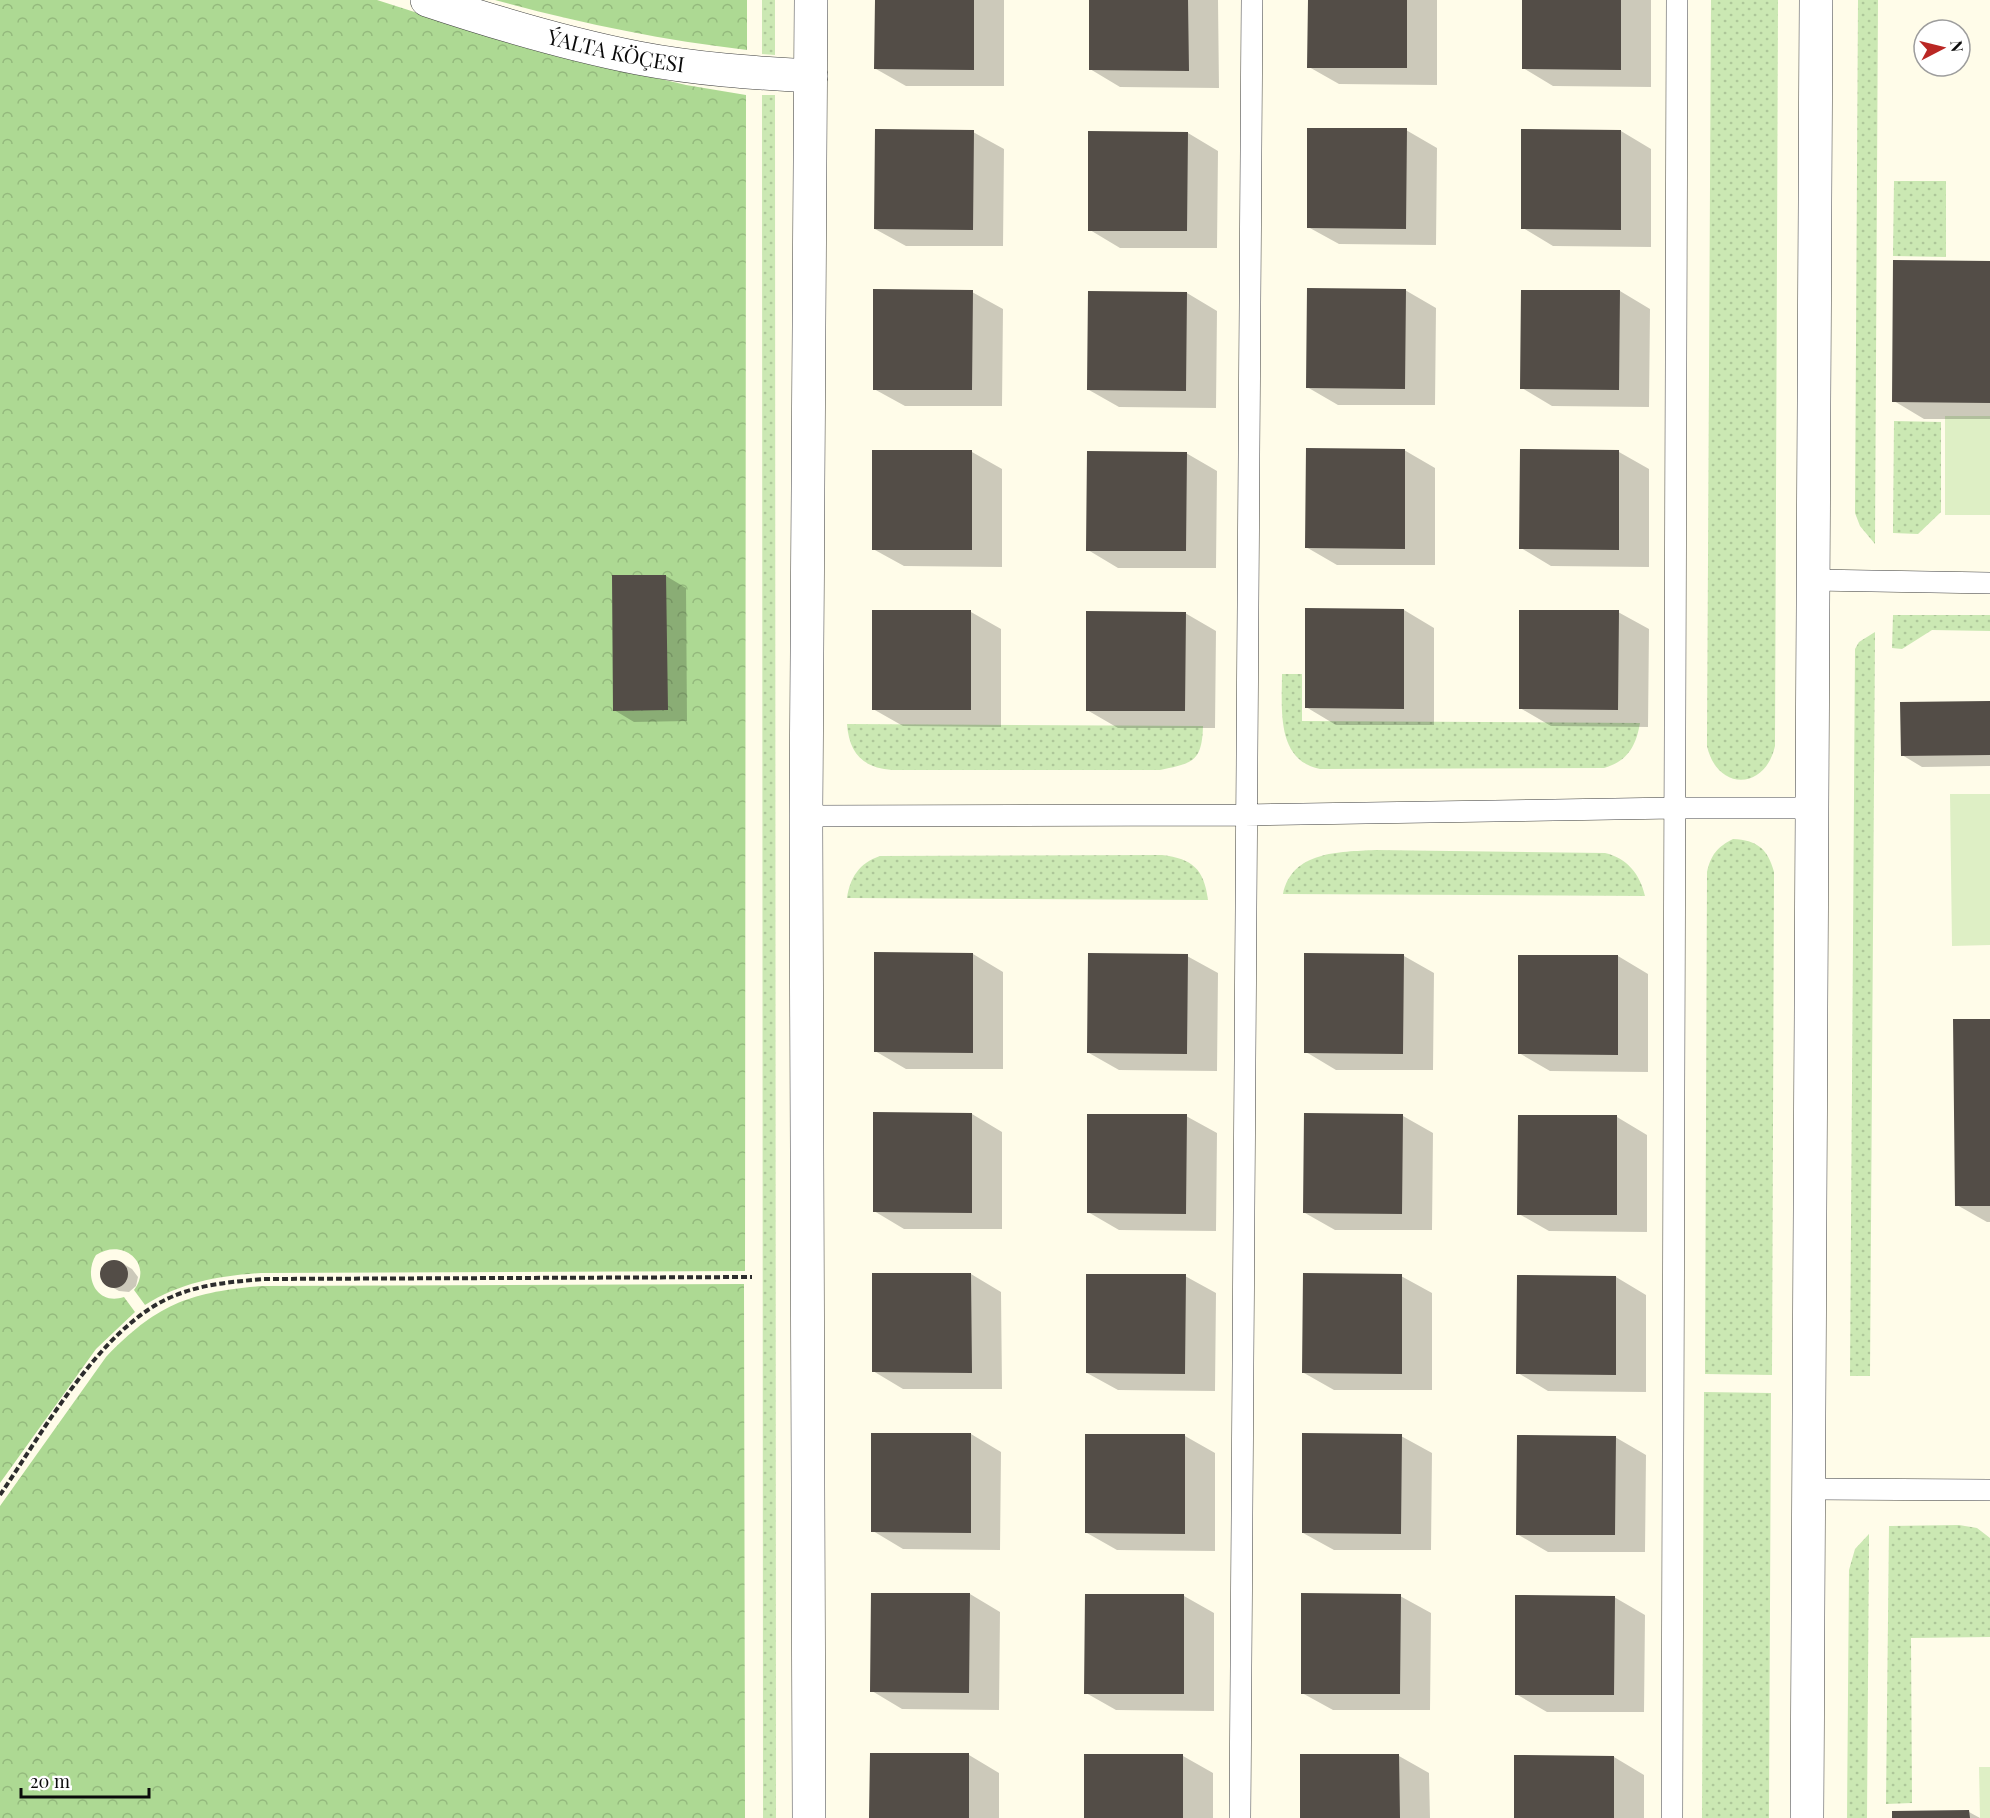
<svg xmlns="http://www.w3.org/2000/svg" width="1990" height="1818" font-family="'Playfair Display',serif">
  <defs>
    <pattern id="grass-dots" width="8" height="8" patternUnits="userSpaceOnUse" patternTransform="scale(1.5)"><rect width="8" height="8" fill="#cbe8b3"/><path d="M2 2h.1M6 6h.1" fill="none" stroke="#adc699" stroke-width="1.8" stroke-linecap="round"/></pattern>
    <pattern id="forest-crowns" width="20" height="18" patternUnits="userSpaceOnUse" patternTransform="scale(1.5)"><rect width="20" height="18" fill="#add993"/><path d="M2 6a3 3 0 1 1 6 0M12 15a3 3 0 1 1 6 0" fill="none" stroke="#94b97d"/></pattern>
  </defs>
  <rect width="100%" height="100%" fill="#fffce9"/>
  <path fill="url(#grass-dots)" d="M762,0h13v55l-13,-1z
    M1711,0h67l-3,746c-10,45 -58,45 -68,0z
    M1858,0h20l-3,544 -15,-18 -5,-13z
    M762,95h13l1,1723h-13z
    M1894,181h52v76l-53,-1z
    M1894,421l47,1v90l-23,22 -25,-1z
    M1893,615h97v16l-58,-1 -30,19 -10,-1z
    M1875,632l-5,744h-20l5,-727 4,-7z
    M1282,674h20v47l338,2c-4,23 -12,38 -36,45l-284,1c-44,-9 -38,-60 -38,-95z
    M847,724l356,2c-1,36 -10,37 -43,44h-268c-29,-2 -43,-17 -45,-46z
    M1733,839c24,1 35,10 41,33l-2,503 -67,-1 2,-502c4,-17 10,-25 26,-33z
    M1375,850l230,3c22,5 35,21 40,43l-362,-2c9,-43 56,-42 92,-44z
    M1162,855c31,4 42,14 46,45l-361,-2c3,-20 12,-35 33,-42z
    M1704,1392l67,1 -2,425h-67z
    M1959,1525l18,3 13,10v99l-79,1 1,165 -26,1 3,-278z
    M1869,1534l-2,284h-20l2,-248 6,-21z"/>
  <path fill="url(#forest-crowns)" d="M0,0h377l138,44 171,41 60,10 -1,1176 -484,2c-42,3 -79,9 -116,32l-11,-15c20,-26 -11,-53 -38,-35 -13,21 0,51 28,42l11,15 -39,37 -96,134z
    M495,0h252v50c-86,-10 -169,-27 -252,-50z
    M744,1284l1,534h-745v-312l106,-149c51,-53 84,-65 156,-71z"/>
  <path fill="#deefc5" d="M1945,416h45v99h-45z
    M1950,794h40v151l-38,1z
    M1979,1767h11v51h-10z"/>
  <path fill="#0003" d="M876,0h128v86h-98l-30,-17z
    M1090,0h128l1,88 -99,-1 -30,-18z
    M1309,0h128v85l-98,-1 -30,-17z
    M1523,0h128v87l-98,-1 -30,-18z
    M1406,130l31,18 -1,97 -97,-1 -31,-17z
    M1621,131l30,18v98l-98,-1 -30,-18z
    M973,132l31,17 -1,97h-97l-31,-17z
    M1188,133l30,18 -1,97h-97l-30,-18z
    M1990,263v156h-66l-30,-18z
    M1405,290l31,18 -1,97h-97l-31,-18z
    M1620,291l30,18 -1,98 -97,-1 -30,-18z
    M972,292l31,17 -1,97h-97l-31,-17z
    M1187,293l30,18 -1,97 -97,-1 -30,-17z
    M1404,450l31,18v97h-98l-31,-18z
    M874,451l98,1 30,17v98l-98,-1 -31,-17z
    M1619,452l30,17v98l-98,-1 -30,-18z
    M1186,453l31,18 -1,97h-98l-30,-18z
    M666,576l20,12 1,133 -53,1 -20,-12z
    M1404,610l30,18v97h-98l-30,-18z
    M874,611l97,1 30,17v98l-98,-1 -30,-17z
    M1618,612l31,17 -1,98 -97,-1 -31,-18z
    M1185,613l31,18 -1,97h-97l-31,-18z
    M1990,702v64l-68,1 -20,-12z
    M875,954h98l30,18v97h-97l-31,-18z
    M1187,956l31,17 -1,98 -98,-1 -30,-17z
    M1404,956l30,17 -1,97h-97l-30,-18z
    M1618,956l30,18v98l-98,-1 -31,-18z
    M1990,1020v202h-3l-30,-17z
    M875,1114h97l30,18v97h-98l-30,-18z
    M1186,1116l31,17 -1,98 -97,-1 -31,-18z
    M1403,1116l30,17 -1,97h-97l-30,-17z
    M1617,1117l30,18v97l-98,-1 -30,-17z
    M112,1261l10,2 10,6 6,8 -2,9 -7,6 -10,-1 -11,-6 -6,-8 2,-10z
    M971,1274l30,18 1,97h-99l-30,-18z
    M1185,1276l31,17 -1,98 -97,-1 -31,-17z
    M1401,1276l31,17v97h-98l-30,-17z
    M1616,1277l30,18v97l-98,-1 -30,-18z
    M971,1434l30,18 -1,98 -97,-1 -30,-18z
    M1185,1436l30,17v98l-98,-1 -30,-17z
    M1401,1436l31,17 -1,97h-97l-31,-17z
    M1615,1437l31,18 -1,97h-97l-31,-18z
    M970,1594l30,18 -1,98 -97,-1 -30,-18z
    M1184,1596l30,17v98l-98,-1 -30,-17z
    M1400,1596l31,17 -1,97h-97l-31,-17z
    M1614,1597l31,18 -1,97h-97l-31,-18z
    M969,1755l30,18v45h-128z
    M1302,1755l97,1 30,17 1,45h-129z
    M1183,1756l30,17v45h-128z
    M1516,1756l98,1 30,18v43h-128z
    M1969,1812l11,6h-87z"/>
  <path fill="#534d47" d="M875,0h99v70l-100,-1z
    M1089,0h99l1,71 -100,-1z
    M1308,0h99v68h-100z
    M1522,0h99v70l-99,-1z
    M1307,128h100l-1,101 -99,-1z
    M875,129l99,1 -1,100 -99,-1z
    M1521,129l100,1v100l-100,-1z
    M1088,131l100,1 -1,99h-99z
    M1893,260l97,1v142l-98,-1z
    M1307,288l99,1 -1,100 -99,-1z
    M873,289l100,1 -1,100h-99z
    M1521,290h99l-1,100 -99,-1z
    M1088,291l99,1 -1,99 -99,-1z
    M1306,448l99,1v100l-100,-1z
    M1520,449l99,1v100l-100,-1z
    M872,450h100v100h-100z
    M1087,451l100,1 -1,99h-100z
    M612,575h54l2,135 -55,1z
    M1305,608l99,1v100l-99,-1z
    M872,610h99v100h-99z
    M1519,610h100l-1,100 -99,-1z
    M1086,611l100,1 -1,99h-99z
    M1990,701v54l-89,1 -1,-54z
    M874,952l99,1v100l-99,-1z
    M1088,953l100,1 -1,100 -100,-1z
    M1304,953l100,1 -1,100 -99,-1z
    M1518,955h100v100l-100,-1z
    M1953,1019h37v187h-35z
    M873,1112l99,1v100l-99,-1z
    M1304,1113l99,1 -1,100 -99,-1z
    M1087,1114h100l-1,100 -99,-1z
    M1518,1115h99v100h-100z
    M100 1274a14 14 0 1 1 28 0a14 14 0 1 1-28 0Z
    M872,1273h99l1,100 -100,-1z
    M1303,1273l99,1v100l-100,-1z
    M1086,1274h100l-1,100 -99,-1z
    M1517,1275l99,1v99l-100,-1z
    M871,1433h100v100l-100,-1z
    M1302,1433l100,1 -1,100 -99,-1z
    M1085,1434h100v100l-100,-1z
    M1517,1435l99,1 -1,99h-99z
    M871,1593h99l-1,100 -99,-1z
    M1301,1593l100,1 -1,100h-99z
    M1085,1594h99v100h-100z
    M1515,1595l100,1 -1,99h-99z
    M870,1753h99v65h-100z
    M1084,1754h99v64h-99z
    M1300,1754h99l1,64h-100z
    M1514,1755l100,1v62h-100z
    M1969,1810l1,8h-78v-7z"/>
  <g fill="none" stroke-linecap="round" stroke-linejoin="round">
    <g stroke="#3e3e3e" stroke-width="22">
      <path id="lane" d="M1813,580l177,3
        M806,816l439,-1 429,-7h138
        M1809,1489l181,1
        M1240,1818l12,-1818
        M1672,1818l5,-1818"/>
    </g>
    <g stroke="#3e3e3e" stroke-width="34">
      <g id="street">
        <path id="s1" d="M427,0c69,23 140,44 211,58 57,11 116,15 173,18"/>
        <path d="M809,1818l-3,-1002 5,-816"/>
        <path d="M1807,1818l9,-1818"/>
      </g>
    </g>
    <path stroke="#2d2d2d" stroke-width="4" stroke-dasharray="6 3" stroke-linecap="butt" d="M0,1495c43,-63 99,-165 169,-197 31,-14 62,-16 95,-19l488,-2"/>
    <use href="#lane" stroke="#fff" stroke-width="21"/>
    <use href="#street" stroke="#fff" stroke-width="33"/>
  </g>
  <g text-anchor="middle" stroke-width="6" stroke-linejoin="round" paint-order="stroke">
    <g font-size="21" fill="#0b0b0b" stroke="#fff">
      <text dy="7" stroke="none"><textPath href="#s1" startOffset="196">ÝALTA KÖÇESI</textPath></text>
    </g>
  </g>
  <g transform="translate(1942 48) rotate(83)"><circle r="28" fill="#ffffff" stroke="#9d9d9d" stroke-width="1.5"/>
  <path d="M0-4.5L10 22L0 15L-10 22Z" fill="#ba2724"/>
  <text y="-9" font-size="16" font-weight="bold" text-anchor="middle" fill="#0b0b0b">N</text>
  </g>
  <path d="M21 1788v9h128v-9" fill="none" stroke="#0b0b0b" stroke-width="3"/>
  <text x="30" y="1788" font-size="18" fill="#0b0b0b" stroke="#ffffff" stroke-width="4.5" paint-order="stroke">20 m</text>
</svg>
